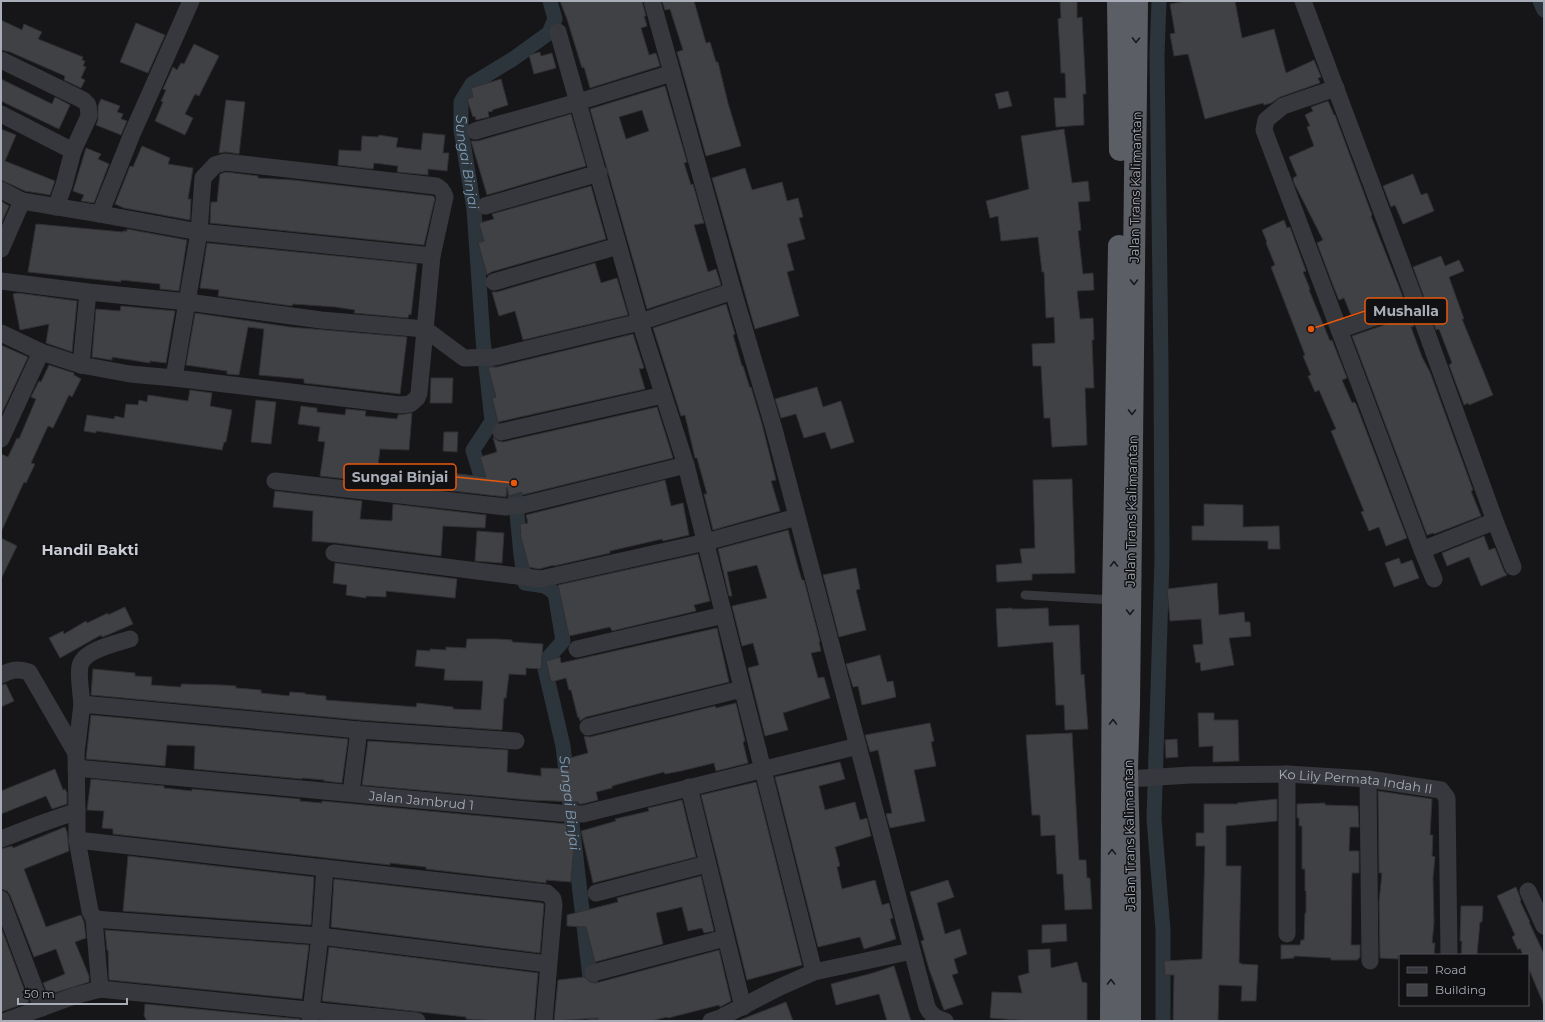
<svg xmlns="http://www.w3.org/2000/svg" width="1545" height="1022" font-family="Montserrat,sans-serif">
  <rect width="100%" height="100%" fill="#161618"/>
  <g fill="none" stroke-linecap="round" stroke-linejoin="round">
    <g stroke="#2c353c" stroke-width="15">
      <path id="s1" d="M550,1l5,18 -6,14 -36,26 -41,25 -11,18v28l13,79 9,131 9,81 -19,29 7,23 29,3 5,7 7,72 4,28 20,3 10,7 8,48 -15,17 -3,11 18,77 32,275"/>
      <path d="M1159,1l-2,54 4,310 1,194 -8,260 9,111v91"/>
      <path d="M1540,1l4,9"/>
    </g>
  </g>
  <path fill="#404145" stroke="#303034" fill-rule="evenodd" d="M560,1h82l4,15h-2l3,10 -6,2 8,27 7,-2 4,13 -70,22 -6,-21 -2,1 -15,-49z
    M662,1h32l12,42 4,-1 6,20h2l10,41 13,43 -35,10 -29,-104 6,-2 -13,-41 -5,1z
    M1060,1h17v17l5,-1 4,77h-3l1,31 -28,2 -2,-29h12l-1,-25h-4l-1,-20 -2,-34 3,-1z
    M1186,1h49l7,37 32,-9 12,44 28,-13 7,17 -3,1 2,5 -40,14 -9,6 -7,2 -1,-2 -58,16 -17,-65 -14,2 -4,-22 5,-1 -5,-29z
    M1,20l21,10 2,-6 18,8 -4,7 45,18 -1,3 3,1 -2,5 3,1 -5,11 4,2 -4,8 -17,-8 1,-4 -55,-24 -9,-2z
    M136,23l29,12 -17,38 -28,-11z
    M194,44l25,12 -20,40 -4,-2 -10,20 8,4 -8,17 -30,-14 8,-19 -2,-1 5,-11 -3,-1 10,-22 4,3 4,-7 3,1z
    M540,52l1,4 11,-3 4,15 -22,6 -5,-19z
    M1,79l51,25 3,-7 15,8 -11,24 -58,-28z
    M501,79l7,26 -16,5 1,1 -5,1 1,5 -13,3 -1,-4 -2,1 -6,-18 6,-2 -2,-9z
    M665,86l22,76 -3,1 7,22 2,-1 11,39 -10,2 14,47 8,-3 5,16 -74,24 -57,-200zM642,110l7,21 -23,8 -7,-22z
    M1008,91l4,15 -13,3 -4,-15z
    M101,99l19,7 -3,6 6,2 -2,5 6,2 -6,14 -25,-10 2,-5v-14z
    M226,100l19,2 -6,52 -13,-2 -7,1z
    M1328,101l6,14h1l37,100 -1,1 32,81 -52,18 -7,-17 -5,2 -5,-12 -17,-45 6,-3 -29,-57 -1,-5 4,-2 -8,-19 25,-11 -7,-19 3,-1 -5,-11 8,-4 -2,-4z
    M571,114l15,52 -99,29 -16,-54h7z
    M1,129l15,6 -11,26 50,20 -5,14 -25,-4 -24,-11z
    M1064,129l8,54 16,-2 2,20 -12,1 3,28 -3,1 5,43 10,-1 1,17 -17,1 3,28 13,-1 1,22h-2l2,48h-9l2,57 -35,2 -2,-29h-6l-3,-52h-8l-1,-22 23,-1 -1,-26 -8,1 -2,-46h-2l-4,-35 -37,4 -3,-25 -8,2 -4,-17 43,-12 -8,-53z
    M423,133l22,2 -2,18h6l-2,18 -19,-2v6l-31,-3 1,-6 -24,-3 -1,6 -35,-4 1,-15 22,1 1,-15 16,1 1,-2 19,3 -2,9 25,3z
    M142,146l28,12 -2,6 25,4 -5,31h3l-1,21 -66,-12 -9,-4 15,-38 3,1z
    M86,148l15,6 -3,5 11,5 -15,39 -13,-2 3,-6 -11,-4z
    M745,168l7,22 30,-8 5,19 11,-3 5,19 -4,1 6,21 -18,5 7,26 -7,2 12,44 -44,13 -43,-151z
    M226,172l32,4v2l35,2 140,16 2,2 -11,47 -214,-22 1,-21h6l3,-28z
    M1413,174l8,21 6,-2 7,18 -31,13 -8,-19 -4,2 -8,-21z
    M591,186l15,53 -115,33 -4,3 -9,-32 6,-2 -5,-18 15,-4 -2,-5z
    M1,201l8,5 -8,18z
    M1284,220l3,8 3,-1 16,44 -3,1 7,17 -1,1 21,51 2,-1 15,38 -5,2 10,23 2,-1 2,2 51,134 -21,8 -7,-19 -10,4 -8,-19 3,-1 -33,-80 5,-2 -17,-39 -4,2 -7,-16 3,-1 -8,-19 2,-1 -34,-88 4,-2 -9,-22 1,-1 -5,-12z
    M36,224l87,8v-1h4v-2l60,11 -8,51 -19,-2v-5l-39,-4v2l-93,-10z
    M207,243l210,21 -6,51 -2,-1 -1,4 -54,-5 1,-3 -19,-3 -43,-3 -1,2 -74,-10 1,-6 -19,-2z
    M1441,256l4,10 14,-6 5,11 -15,6 15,42h-2l31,76 -24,10 -1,-2 -4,2 -15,-40 3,-2 -13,-34 -3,1 -23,-63z
    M595,263l6,20 16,-5 11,37 -105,25 -8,-29 -16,5 -7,-24h5z
    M18,293l59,8 -5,51 -26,-9 3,-19 -29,6 -7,-36z
    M726,304l9,30 -2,1 9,31h1l7,22 1,-1 11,37 14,56 -5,1 9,30 -67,19 -9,-36h3l-10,-36h-2l-10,-43 -4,1 -28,-88z
    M121,306l54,5 -9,52 -16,-2v2l-38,-6v3l-20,-3 4,-48 24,2z
    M195,313l95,14 117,10 -7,57 -96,-11v-4l-45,-4 5,-46 -16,-2 -9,48 -12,-1v-3l-41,-6z
    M1410,316l4,10 -3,1 11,30 8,15 43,118 -2,1 10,25 -47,18 -1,-1 -6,2 -75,-199z
    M633,334l11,34 -5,1 6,20 -147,33 -6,-24 4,-1 -8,-30h9z
    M1,345l27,12 -27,58z
    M49,365l25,8v2l7,4 -9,18 -3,-2 -16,33 -5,-2 -17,37 4,1 -9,19 -2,-1 -23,50v-78l7,3 9,-19 2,1 17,-40 -5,-2 8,-16 2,1z
    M431,378h22l-1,25h-22z
    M817,387l6,20 18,-6 13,41 -23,7 -6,-17 -21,6 -8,-24 -15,4 -6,-19z
    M190,390l22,3 -2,13 22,4 -6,32h-2l-2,8 -126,-19v2l-12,-2 3,-16 27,4 1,-3 9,2 2,-14 12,1 1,-5 8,2 1,-7 40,6z
    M256,400l20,2 -5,42 -20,-2z
    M301,406l16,2v4l28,3 1,-6 20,2 -1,5 32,3 1,-4 14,-2 -3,37 -29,-1 -2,16 108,12 -6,-20 17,-5 -4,-15 5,4 5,1 154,-35 16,51 -151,37v-3l-13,4 -2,-9 -1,10 -186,-21 5,-34 -7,-1 2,-14 -22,-3z
    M444,432h14l-1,20 -14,-1z
    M1072,479l3,94 -43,1v6l-35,2 -1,-17 26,-2 -2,-14 15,-1 -2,-68z
    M665,480l6,26 12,-3 6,32 -26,6 -1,-2 -52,12v2l-56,13v-1l-15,4 -10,-2 -9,-33h1l-1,-10 8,-1 -2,-8z
    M275,491l87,10 -2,18 32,2 1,-17 93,11 -1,13 -42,-2 -2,30 -104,-13 -25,-2 1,-30 -40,-4z
    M1204,504l39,1v22l36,-1 1,23h-12v-8l-76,-1v-14h12z
    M788,530l10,37 4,13h2l16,61 -1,1 2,9 -10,2 7,25 6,-1 6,21 -47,15 5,17 -23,6 -17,-68 11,-3 -6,-22 -11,3 -10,-40 35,-8 -10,-33 -30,7 5,24h-3l-11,-47z
    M477,531l27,2 -2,30 -27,-2z
    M1484,536l5,14 6,-2 9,23 3,4 -26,11 -12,-29 -22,9 -5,-13z
    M1,538l16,8 -16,33z
    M698,554l12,47 -16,4 2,6 -84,20 -2,-4 -41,9 -11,-51z
    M1399,558l2,6 11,-4 7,18 -25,9 -9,-24z
    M335,563l122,16 -2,19 -69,-7v6l-20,-1v2l-20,-3 1,-10 -14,-2z
    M856,568l4,21 -4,1 10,40 -27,7 -16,-62z
    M1217,583l2,32 25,-3 1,10h5l1,14 -22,2 5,27 -33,6 -1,-9 -4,1 -3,-18 10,-1 -2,-25 -31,2 -3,-32z
    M125,607l8,17 -23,10 -8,3 -1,-2 -41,23 -11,-20 14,-7 1,3 22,-13 1,2 21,-10v2z
    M1012,608v1h16l20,-1 1,18 30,-1 2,50 3,-1 4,55 -23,1 -1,-25h-8l-3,-63 -55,5 -2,-38z
    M717,628l12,54 -143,35 -6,4 -1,-4 -1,1 -7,-28h-2l-3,-12 -15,4 -5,-21 14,-4 1,6z
    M467,639h30l15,1v2l31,2 -2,25 -15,-1v7l-17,-1 -3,24h-2l-2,32 -142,-10 -269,-25 2,-26 42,4v3l17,1 -1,8 30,2v-3l41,1 14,1v2l25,2v3l28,3 1,-4 15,1v1l21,2v4l90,7 1,-4 36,4v2l28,1 2,-29 -39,-1 1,-11 -30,-3 2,-16 13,1v-2l16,1v-3l20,1z
    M880,655l7,27 6,-1 3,16 -34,8 -4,-19 -5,1 -7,-23z
    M6,684l8,17 -13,6v-22z
    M736,703l9,38 -2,1 5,21 -32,8 -2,-8 -33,8 -16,3 -1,-2 -34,9 -18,5v2l-16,4 2,8 -16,4h-4v-2l-49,-2 -167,-15 6,-44 140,9 -1,22 34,4v-8l28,1 -3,-10 22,-6 -4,-17 6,1 125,-31 1,2z
    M1198,713h16v7h24l1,41 -26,1v-16l-14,1z
    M91,715l257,24 -6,44 -18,-2v-1l-22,-2v1l-108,-10 1,-23 -28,-1 -2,21 -79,-7z
    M930,723l4,18 -3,1 5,24 -22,4 11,51 -35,7 -4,-14 6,-1 -14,-63 -8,2 -5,-17z
    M1072,733l7,127h7l1,18h3l2,31 -27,1 -2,-36h-6l-2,-39 -14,1 -1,-21h-8l-6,-80z
    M1177,739l1,18 -12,1 -1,-18z
    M840,762l5,17 -26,7 6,24 30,-8 5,18 7,-2 4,18 -36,11 5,19 -3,1 5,22 33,-9 7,25 7,-2 4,15 -3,1 6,20 -32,10 -4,-12 -42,10 -43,-170z
    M55,769l8,21 2,-1 2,4v11l-15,5 -6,-13 -45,18v-23z
    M91,779l73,7v2l28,3v-2l108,10v2l22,2v-2l245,23 -1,10 9,-2 -4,50 -25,-2v3l-120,-14v-2l-36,-4v2l-277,-31v-5l-11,-1 2,-17 -17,-1z
    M756,782l46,183 -55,15 -46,-185z
    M1378,791l54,8 -2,36h3l-1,21 3,1 -2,21 1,45 -2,20h3l-1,12h-36v4l-18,-1 -1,-56 3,-29h-3z
    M1277,799v22l-51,5v40h15l-2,97h2v1l17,1 -2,36h-15l1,-15 -23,-1 -1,36h-45l1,-46h-9l-1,-14 38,-2 3,-113h-9v-13h8v-29h34l-1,-1z
    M682,800l14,57 -103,26 -12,-52 35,-10 -1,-2 34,-8 -1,-3z
    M1325,803v2l33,1 1,21h-9l-1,24h10v22h-7l-1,72h9v13h-2v2h-27v-2l-37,-2v2l-13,1v-14h19l1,-5h3l1,-27h1v-22h-1v-22h-3v-43h-3v-8h-2v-14z
    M65,827l2,5 2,19 -45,18 22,58 35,-12 3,7 2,16 -11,4 14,34v6l-41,13 -5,-12 22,-9 -9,-25 -22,8 -24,-62 -3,-4 -6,-2v-40l11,-3 1,2z
    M128,856l186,21 -3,48 -188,-14z
    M701,876l13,55 -10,2 -2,-5 -14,3 -6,-24 -26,6 7,31 -68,18 -9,-35 -19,-1v-11l51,-13 -1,-4z
    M334,879l208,24 2,1 -4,49 -209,-26z
    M948,880l6,17 -17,6 8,31 15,-5 7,25 -13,5 4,14 -6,2 11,29 -19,6 -15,-41 -8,-28 3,-1 -14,-48z
    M1516,887l5,13 -1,1 10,21h-1l15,32v51l-16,-38v-12h-5l-3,-7 -2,2 -6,-13 3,-2 -18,-39z
    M1461,906h22l-1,16h-2l-3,33h-16l1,-14h-2z
    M1066,924l1,17 -25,2v-18z
    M1,927l28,75 -28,10z
    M105,930l204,15 -7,54 -193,-19 -1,-30h-1z
    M329,947l209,26 -4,48h-34l-34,-2v-2l-144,-16z
    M1050,949l1,19 26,-6 5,20 5,1v38h-57l-40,-3 2,-26 30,1 -4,-17 11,-3 -1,-23z
    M719,950l12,51 -11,6 -1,-2 -51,13 -1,-1 -16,4h-53v-3l-44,3 4,-41 26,-3 6,5 6,1z
    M894,966l17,55h-24l-8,-27 -43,11 -5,-21 42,-11z
    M786,1002l7,19h-53v-1z
    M145,1004l155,15v2h-153l-3,-5z"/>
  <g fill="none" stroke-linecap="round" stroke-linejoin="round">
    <path stroke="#37383d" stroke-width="9" d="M1025,595l88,5"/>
    <g stroke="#37383d" stroke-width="17">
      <path d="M652,1l81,290 41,138 153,578c4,8 9,12 18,14"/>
      <path d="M1303,1l113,302 79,218 18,46"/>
      <path d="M558,32l82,290 46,143 128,507"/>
      <path d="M1,60l82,40 5,5 1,11 -16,35 -9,34 -8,22"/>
      <path d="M1336,88l-53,18 -17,14 -2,10 158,420 12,29"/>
      <path d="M1,114l72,37"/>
      <path d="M475,131l103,-29 94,-29"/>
      <path d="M1,190l21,11 78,13 99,18 233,24"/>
      <path d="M485,206l114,-33"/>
      <path d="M100,214l32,-80 59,-133"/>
      <path d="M1,249l21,-48"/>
      <path d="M1,281l87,11 100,10 133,18 104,9 39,29 31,-1 145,-35 93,-31"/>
      <path d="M494,282l124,-36"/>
      <path d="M1339,330l77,-27"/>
      <path d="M1,333l40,19 40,13 49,9 44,4 226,27 10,-1 7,-6 2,-5 13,-137 13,-59c-2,-6 -4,-9 -9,-11l-211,-24 -10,3 -12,13 -4,54 -25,146"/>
      <path d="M81,365l7,-73"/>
      <path d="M501,432l162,-37"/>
      <path d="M1,439l40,-87"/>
      <path d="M275,481l231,26 17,-2 163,-40"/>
      <path d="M1422,550l73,-29"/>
      <path d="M334,553l207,26 165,-37 91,-25"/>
      <path d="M577,649l147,-34"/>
      <path d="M1,675c10,-5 17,-7 28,-3l47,81"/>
      <path d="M82,704c-1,-10 -4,-30 -2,-38 3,-16 37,-23 50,-27"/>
      <path d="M588,727l154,-38"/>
      <path id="s2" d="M76,768l484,45 23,1 275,-68"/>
      <path id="s3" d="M1128,779l62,-4 97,-1 81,5 73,11 6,8 2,157"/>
      <path d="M1368,779l2,182"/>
      <path d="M689,787l54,220"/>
      <path d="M351,793l8,-63"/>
      <path d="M77,811l-1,-58 6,-49 277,26 157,11"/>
      <path d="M1,839l39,-15 37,-13v29l13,71 4,8 6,70"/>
      <path d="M77,840l470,53 6,6 1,6 -10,116"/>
      <path d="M1528,891l16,35"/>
      <path d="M596,893l111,-29"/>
      <path d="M1,899l41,109"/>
      <path d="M94,919l226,17 228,28"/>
      <path d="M1287,934v-160"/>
      <path d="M593,973l132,-35"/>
      <path d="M310,1019l10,-83 5,-68"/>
      <path d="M6,1021l68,-25 26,-7 317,32"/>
      <path d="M711,1021l9,-3 60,-31 34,-15 98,-21"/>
    </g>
    <path stroke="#5b5e65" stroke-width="22" d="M1118,1l2,149
      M1111,1021l2,-421 6,-354
      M1130,1021v-129l-3,-123 2,-64 8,-704"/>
  </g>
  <defs><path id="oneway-chevron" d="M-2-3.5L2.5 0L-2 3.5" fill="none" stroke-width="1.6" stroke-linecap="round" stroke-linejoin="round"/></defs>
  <g stroke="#18191b">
    <use href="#oneway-chevron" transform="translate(1136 40) rotate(91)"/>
    <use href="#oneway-chevron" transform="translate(1134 282) rotate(91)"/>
    <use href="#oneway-chevron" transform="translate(1132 412) rotate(91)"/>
    <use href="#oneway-chevron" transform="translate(1114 564) rotate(-89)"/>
    <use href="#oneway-chevron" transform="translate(1130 612) rotate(91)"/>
    <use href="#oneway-chevron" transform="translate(1113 722) rotate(-90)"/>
    <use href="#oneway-chevron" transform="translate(1112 852) rotate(-90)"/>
    <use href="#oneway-chevron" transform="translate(1111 982) rotate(-90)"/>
  </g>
  <g text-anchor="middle" stroke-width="3" stroke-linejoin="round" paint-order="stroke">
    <g font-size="13" fill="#a8adb8" stroke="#111113">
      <text transform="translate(1135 187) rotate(-89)" y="5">Jalan Trans Kalimantan</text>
      <text transform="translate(1131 511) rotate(-89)" y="5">Jalan Trans Kalimantan</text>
      <text dy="5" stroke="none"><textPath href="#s3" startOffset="228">Ko Lily Permata Indah II</textPath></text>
      <text dy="5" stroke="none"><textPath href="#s2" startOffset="347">Jalan Jambrud 1</textPath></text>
      <text transform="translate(1129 835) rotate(-91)" y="5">Jalan Trans Kalimantan</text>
    </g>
    <g font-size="14" font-style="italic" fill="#7f9bb3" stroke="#111113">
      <text dy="5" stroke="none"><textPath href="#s1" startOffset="208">Sungai Binjai</textPath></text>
      <text dy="5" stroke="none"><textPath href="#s1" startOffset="917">Sungai Binjai</textPath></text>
    </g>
    <g font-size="15" font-weight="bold" fill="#c9ccd4" stroke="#111113">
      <text x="90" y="555">Handil Bakti</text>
    </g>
  </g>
  <path fill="none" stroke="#e8590c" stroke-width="1.5" d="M1311 329L1365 311M514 483L456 477"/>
  <g fill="#e8590c" stroke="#111113" stroke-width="1.5">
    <circle cx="1311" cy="329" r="4"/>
    <circle cx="514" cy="483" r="4"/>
  </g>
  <g fill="#111113" stroke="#e8590c" stroke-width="1.5">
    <rect x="1365" y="298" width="82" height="26" rx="4"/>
    <rect x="344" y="464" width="112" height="26" rx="4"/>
  </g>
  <g font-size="14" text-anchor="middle" font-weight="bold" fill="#a8adb8">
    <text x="1406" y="316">Mushalla</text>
    <text x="400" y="482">Sungai Binjai</text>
  </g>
  <rect width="1545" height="1022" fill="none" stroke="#a8adb8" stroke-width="4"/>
  <rect x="1399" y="954" width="130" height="52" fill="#111113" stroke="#4d4f55"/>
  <rect x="1407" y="967" width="20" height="6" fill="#37383d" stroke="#4d4f55"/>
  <text x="1435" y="974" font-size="12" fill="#a8adb8">Road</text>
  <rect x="1407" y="984" width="20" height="12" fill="#404145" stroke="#4d4f55"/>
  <text x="1435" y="994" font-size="12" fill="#a8adb8">Building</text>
  <path d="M18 998v6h109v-6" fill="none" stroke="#a8adb8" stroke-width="2"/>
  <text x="24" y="998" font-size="12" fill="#a8adb8" stroke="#111113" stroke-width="3" paint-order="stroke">50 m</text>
</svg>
